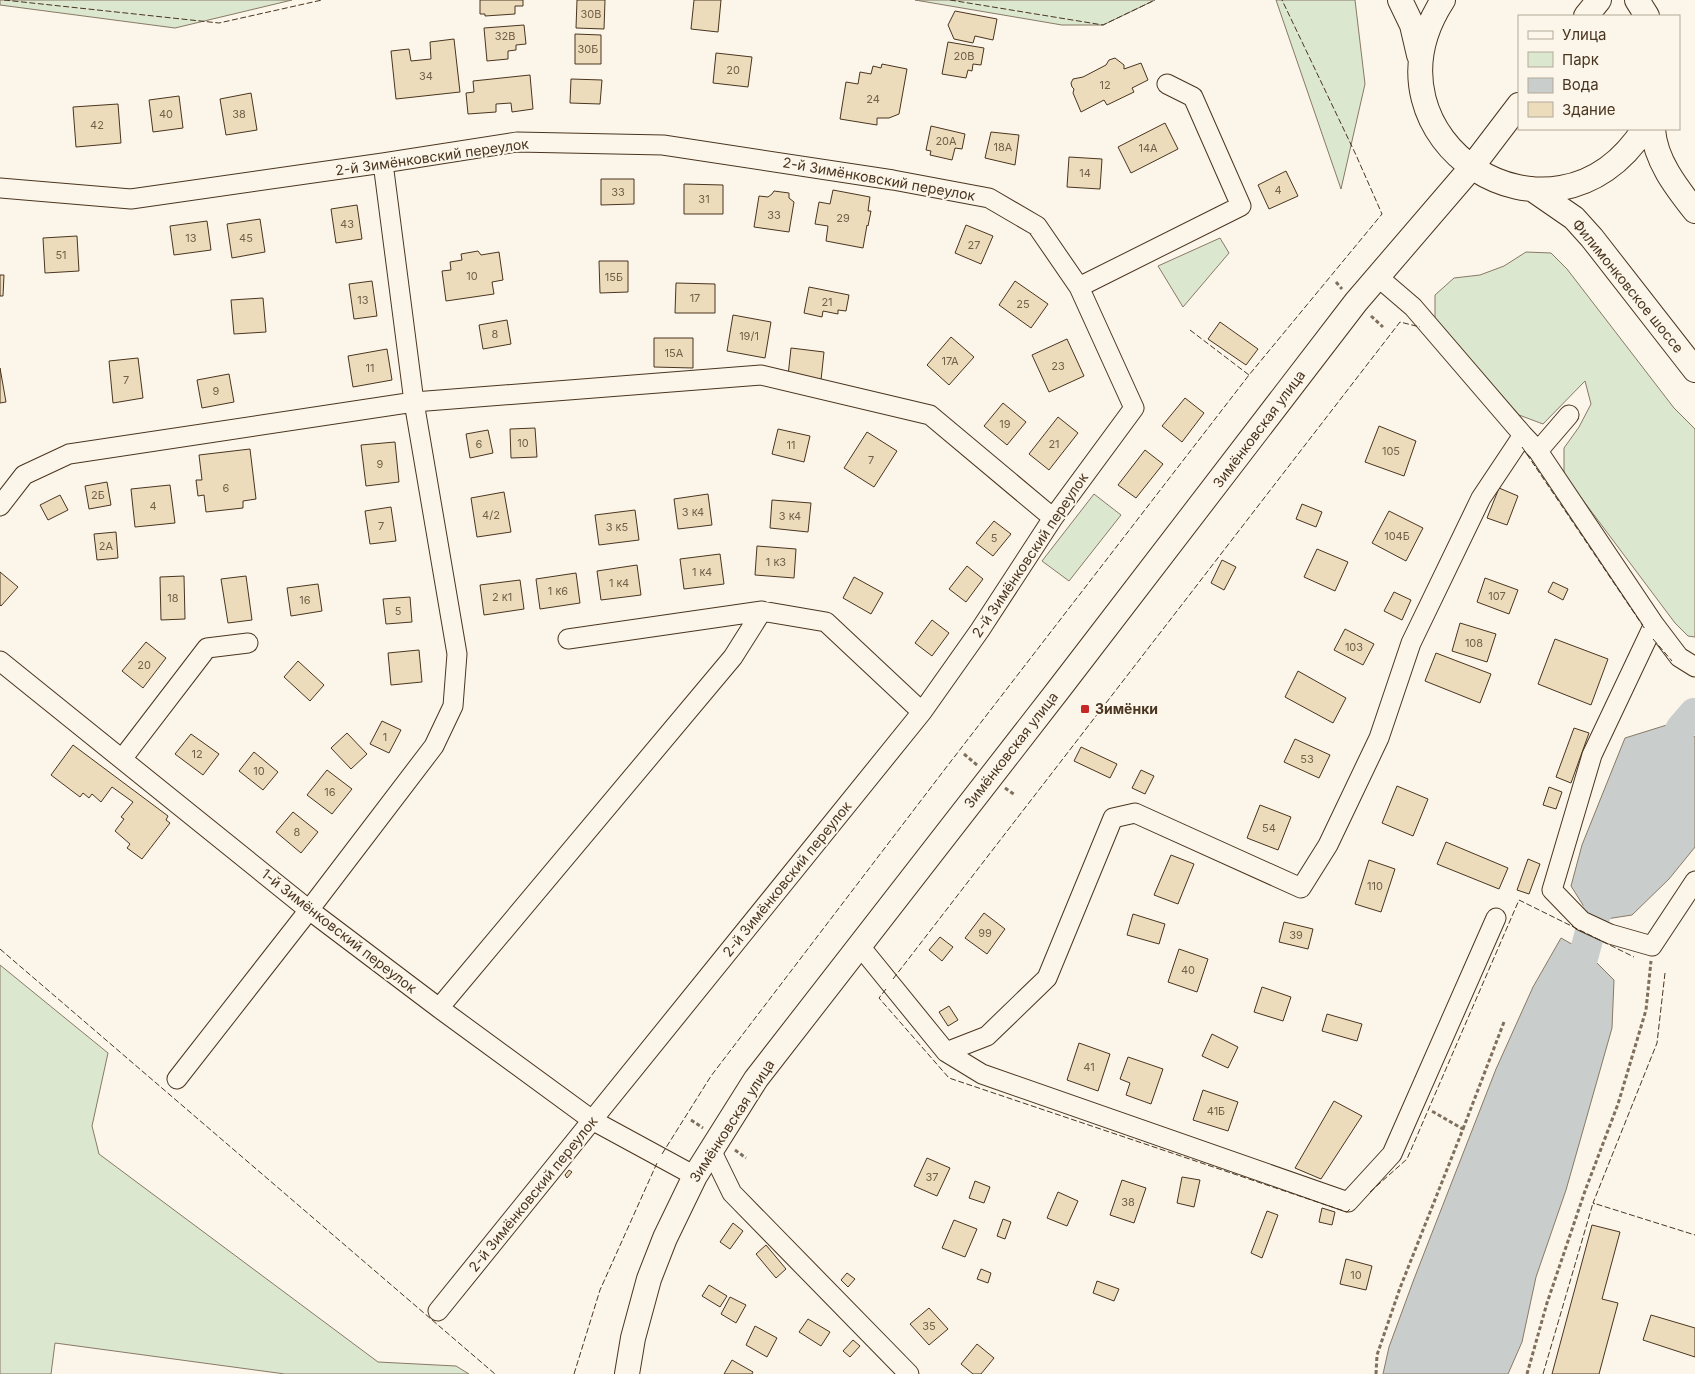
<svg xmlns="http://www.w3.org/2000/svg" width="1695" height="1374" font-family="Inter,sans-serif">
  <rect width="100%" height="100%" fill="#fbf6e9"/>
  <path fill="#dce7d0" stroke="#887966" d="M0,0h292l-117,28 -175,-23z
    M915,0h240l-52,25h-41z
    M1276,0h79l10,84 -24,105z
    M1220,238l9,15 -46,54 -25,-41z
    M1526,252l25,1 16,16 107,139 21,21v208l-7,-1 -13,-13 -111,-148v-27l15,-21 12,-23 -6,-23 -42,43 -24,-9 -84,-95v-25l19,-17 26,-3 24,-9z
    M1094,494l27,21 -52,66 -27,-20z
    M0,965l108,88 -16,73 7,28 279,208 78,4 13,8h-184l-230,-31 -4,31h-51z"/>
  <path fill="#c9cecd" stroke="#887966" d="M1670,724l11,4 14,9v110l-26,32 -37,36 -39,6 -22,-35 11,-41 43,-107z
    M1561,938l25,14 28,28 -2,48 -46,162 -30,87 -14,65 -14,32h-125l6,-27 25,-68 82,-210 37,-82z"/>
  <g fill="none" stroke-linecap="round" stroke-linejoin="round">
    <path stroke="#c9cecd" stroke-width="30" d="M1664,764l17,-36 13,-15
      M1574,991l19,-70 11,-24"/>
  </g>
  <path fill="#ecdcbc" stroke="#4a3520" d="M480,0h43v6h-8v8l-30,2v-2h-5z
    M577,0h28l-1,29 -28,-1z
    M694,0h27l-3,32 -27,-3z
    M955,11l42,8 -4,21 -18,-4 -2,7 -19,-4 -6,-14z
    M524,25l2,19 -10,1v5l-8,1v8l-21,2 -3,-33z
    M575,34l26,1v29h-26z
    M454,39l6,53 -64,7 -5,-48 18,-2 2,12 20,-2 -1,-17z
    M948,42l36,6 -3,17 -8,-1 -1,7 -4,-1 -2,8 -24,-4z
    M716,53l36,4 -4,30 -35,-4z
    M1115,58l9,7v4l17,-6 7,17 -16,8 2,4 -27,13 -3,-5 -23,12 -8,-19 1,-4 -2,-2 -1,-4 2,-4 10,-2 23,-12 3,-5z
    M882,64l25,5 -8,45 -10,4h-12v7l-37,-6 6,-37 12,2 2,-12 11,2 2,-8 8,2z
    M530,75l3,34 -21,3 -1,-9 -15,1v8l-28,2 -2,-21 8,-1 -1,-11z
    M571,79l31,1 -2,24 -30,-1z
    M251,93l6,37 -31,5 -6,-36z
    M179,96l4,32 -30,4 -4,-32z
    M118,104l3,39 -45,4 -3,-40z
    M1165,123l13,26 -47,24 -13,-26z
    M931,126l34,8 -3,15 -7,-1 -3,12 -22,-5 1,-4 -5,-1z
    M991,132l28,3 -4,30 -30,-7z
    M1069,157l33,2 -2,30 -33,-2z
    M1286,171l12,25 -29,13 -11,-24z
    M601,179h33v25l-33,1z
    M684,184l39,1v29h-39z
    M833,190l37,7 -2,14h3l-3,15 -1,-1 -4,23 -37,-7 2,-15 -13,-2 4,-22 11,2z
    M774,191l15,2v5l5,4 -5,30 -35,-5 5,-31 9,1 4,-3z
    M357,205l5,34 -26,4 -5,-34z
    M260,219l5,33 -33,6 -5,-34z
    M207,221l4,29 -37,5 -4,-29z
    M966,225l27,11 -12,28 -26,-11z
    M77,236l2,35 -34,2 -2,-35z
    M478,251l3,4 18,-3 4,28 -11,2 2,12 -48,7 -4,-30 9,-1 -1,-8 12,-2 -1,-6z
    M599,261h29v31l-28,1z
    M0,275h4l-1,21h-3z
    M372,281l5,35 -23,3 -5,-35z
    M1015,281l33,23 -17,24 -32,-23z
    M676,283l39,1v29h-40z
    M809,287l40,8 -3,16 -8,-1v4l-15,-3 -1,6 -18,-4z
    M263,298l3,34 -32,2 -3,-34z
    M733,315l38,7 -6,36 -38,-7z
    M507,320l4,24 -28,5 -4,-24z
    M1220,322l38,27 -12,16 -38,-26z
    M951,337l23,20 -25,28 -22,-20z
    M654,338h39v30l-39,-1z
    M1067,339l17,37 -35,16 -17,-37z
    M791,348l33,4 -3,28 -33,-4z
    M387,349l5,31 -39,7 -5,-31z
    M138,358l5,40 -30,5 -4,-42z
    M0,368l6,34 -6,1z
    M229,374l5,28 -32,6 -5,-28z
    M1185,398l19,15 -22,29 -20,-16z
    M1003,403l23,19 -19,23 -23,-19z
    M1058,417l20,16 -29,37 -20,-16z
    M1379,426l37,15 -12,35 -39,-14z
    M535,428l2,29 -26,1 -1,-29z
    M778,429l32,7 -6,26 -32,-8z
    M488,430l5,23 -23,5 -4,-24z
    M867,432l30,19 -23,36 -30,-19z
    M395,442l4,40 -33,4 -5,-41z
    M250,449l6,50 -13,2v7l-37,4 -2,-17 -6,1 -2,-16h6l-3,-25z
    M1145,450l18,14 -27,34 -18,-13z
    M107,482l4,23 -22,4 -4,-23z
    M170,485l5,38 -40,4 -4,-38z
    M1499,488l19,8 -11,29 -20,-7z
    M504,492l7,40 -34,5 -6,-39z
    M708,494l4,31 -34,4 -4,-30z
    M60,495l8,15 -20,10 -8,-15z
    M772,500l39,3 -3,29 -38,-4z
    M1302,504l20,8 -6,15 -20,-8z
    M391,507l5,34 -26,3 -5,-33z
    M635,510l4,30 -40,5 -4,-30z
    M1389,511l34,17 -17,33 -34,-18z
    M994,521l17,13 -18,22 -17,-13z
    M116,532l2,26 -21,2 -3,-26z
    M757,546l39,3 -2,29 -39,-3z
    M1317,549l31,13 -13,29 -31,-14z
    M720,554l4,30 -40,5 -4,-30z
    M1222,560l14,7 -12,23 -13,-7z
    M637,565l4,30 -40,5 -4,-29z
    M967,566l16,13 -17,23 -17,-13z
    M0,572l18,15 -17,19 -1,-1z
    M576,573l4,30 -40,6 -4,-30z
    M184,576l1,43 -24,1 -1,-43z
    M246,576l6,44 -24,3 -7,-44z
    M854,577l29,16 -12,21 -28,-16z
    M1485,578l33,12 -9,24 -32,-12z
    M520,580l4,29 -40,6 -4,-30z
    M1553,582l15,7 -5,11 -15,-8z
    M318,584l4,27 -31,5 -4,-28z
    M1394,592l17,8 -9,20 -18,-9z
    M410,597l2,25 -26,2 -3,-25z
    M932,620l17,13 -17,23 -17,-13z
    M1460,623l36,11 -9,28 -35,-11z
    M1345,629l29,15 -11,21 -29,-15z
    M1555,639l53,20 -17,46 -53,-21z
    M146,642l20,16 -23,30 -21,-17z
    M419,650l3,32 -31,3 -3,-32z
    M1436,653l55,21 -11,29 -55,-22z
    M298,661l26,24 -14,16 -26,-24z
    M1298,671l48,27 -13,25 -48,-26z
    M382,721l19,9 -12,23 -19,-9z
    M1574,728l15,5 -18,50 -15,-6z
    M347,733l20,21 -16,15 -20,-21z
    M191,734l28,20 -16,21 -28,-21z
    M1295,739l35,16 -11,23 -35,-16z
    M73,745l95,71 -2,4 4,3 -28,36 -15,-11 3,-4 -15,-13 9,-12 -3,-2 12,-15 -21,-15 -11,15 -9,-8 -3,4 -6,-5 -3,4 -29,-22z
    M1081,747l36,17 -7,14 -36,-17z
    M254,752l24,20 -15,18 -24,-19z
    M327,770l25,19 -20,25 -25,-19z
    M1141,770l13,6 -9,18 -13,-6z
    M1397,786l31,13 -15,37 -31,-13z
    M1549,787l13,5 -6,17 -13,-4z
    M1260,805l31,12 -13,33 -31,-12z
    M293,812l25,20 -17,21 -25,-21z
    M1446,842l62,26 -9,21 -62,-25z
    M1171,855l23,9 -16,40 -24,-9z
    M1528,859l12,5 -11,30 -12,-4z
    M1369,860l26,9 -14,43 -26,-8z
    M984,913l21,16 -18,25 -22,-16z
    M1133,914l32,10 -6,20 -32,-9z
    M1284,922l29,7 -5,20 -29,-7z
    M940,937l13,10 -11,14 -13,-11z
    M1179,949l29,10 -11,33 -29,-10z
    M1262,987l29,10 -8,24 -29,-9z
    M949,1006l9,14 -10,6 -9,-14z
    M1327,1014l35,10 -5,17 -35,-10z
    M1212,1034l26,13 -10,21 -26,-12z
    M1079,1043l31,11 -12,37 -31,-11z
    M1128,1057l35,12 -12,35 -25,-9 4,-12 -10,-4z
    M1203,1090l35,12 -10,29 -35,-11z
    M1334,1101l28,15 -41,63 -26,-11z
    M927,1158l23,10 -13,28 -23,-10z
    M569,1170l3,2 -5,6 -2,-3z
    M1182,1177l18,3 -6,27 -17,-4z
    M1122,1180l24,8 -12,35 -24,-8z
    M975,1181l15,6 -6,16 -15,-5z
    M1058,1192l20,9 -11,25 -20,-8z
    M1322,1208l13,4 -3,13 -13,-3z
    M1267,1211l11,4 -16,43 -11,-5z
    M1003,1219l8,3 -6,17 -8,-3z
    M954,1220l23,9 -12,28 -23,-9z
    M733,1223l10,8 -13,18 -10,-7z
    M1592,1225l28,7 -18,67 16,4 -19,71h-47z
    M766,1245l20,24 -10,9 -20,-24z
    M1346,1259l26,7 -6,24 -26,-6z
    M981,1269l10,4 -3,10 -11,-4z
    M847,1273l8,6 -7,8 -7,-7z
    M1097,1281l22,8 -5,12 -21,-8z
    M709,1285l18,11 -7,11 -18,-11z
    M730,1297l16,8 -10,18 -15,-9z
    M929,1308l19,21 -19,16 -19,-21z
    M1651,1315l44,13v29l-52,-17z
    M808,1319l22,13 -9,14 -22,-14z
    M755,1326l22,12 -10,19 -21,-12z
    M853,1340l7,6 -10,11 -7,-6z
    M977,1344l17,14 -13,16h-8l-12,-10z
    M732,1360l21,12 -1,2h-28z"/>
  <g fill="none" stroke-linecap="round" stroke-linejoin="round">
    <g stroke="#4a3520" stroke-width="21">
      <path id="minor" d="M0,188l131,11 252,-36 134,-21 146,3 230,35 96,18 48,28 42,61 55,121 -81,110 -73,112 -58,82 -484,599
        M1378,277l35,30 110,128 15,16 116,173 25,33 16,10
        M1079,287l162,-81 -48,-109 -26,-13
        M1538,451l31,-36
        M0,506l24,-31 45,-21 345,-52 347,-27 169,40 123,103
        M1654,624l-62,131 -40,135 30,31 28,13 42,12 43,-65
        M568,639l194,-28
        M0,661l304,245 135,102 153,112 103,56
        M122,759l85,-111 41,-5
        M859,945l87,107 36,22 366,128 44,-48 104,-236
        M439,1008l294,-351 29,-46 64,11 96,90
        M946,1052l41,-16 60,-58 66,-160 22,-5 166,75 27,-43 51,-107 32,-95 70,-145 42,-63
        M177,1079l132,-169 125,-164 19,-40 4,-52 -43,-252 -31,-239
        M711,1150l21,43 177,181"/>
    </g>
    <g stroke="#4a3520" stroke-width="26">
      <path id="major" d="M1400,0l12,25 7,30
        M1443,0c-90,139 110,270 201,129
        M1637,0l10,16
        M1586,16l13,-16
        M1653,129c2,31 23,58 42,82
        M1532,189l42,29 18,20 103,132
        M627,1374l6,-36 16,-59 16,-41 30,-62 61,-97 303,-390 297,-387 115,-134 48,-63"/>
    </g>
    <path stroke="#7f6f5c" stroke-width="3" stroke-dasharray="4 2.5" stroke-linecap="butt" d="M1336,282l6,7
      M1371,316l12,11
      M964,754l13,11
      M1005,788l10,7
      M691,1120l12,8
      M1463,1129l41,-107
      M735,1150l11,8
      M1376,1374l1,-19 23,-67 63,-159 -33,-19
      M1527,1374l20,-71 38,-112 33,-87 28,-94 5,-49"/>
    <use href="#minor" stroke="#fbf6e9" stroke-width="19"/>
    <use href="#major" stroke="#fbf6e9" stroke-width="24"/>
    <path stroke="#4a3520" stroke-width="1" stroke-dasharray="6 2.5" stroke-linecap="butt" d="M4,0l215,23 103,-23
      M950,0l153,25 52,-25
      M1190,330l59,45
      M1522,447l123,182
      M1653,639l19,22
      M0,949l495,425
      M1665,973l-8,70 -64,160 102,32
      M893,979l507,-657 20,5
      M886,989l-7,9 70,80 398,134 4,-4
      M662,1154l49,-78 234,-307 304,-394 133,-161 -26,-59 -74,-155
      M1370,1192l37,-33 112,-259 115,57
      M574,1374l26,-84 57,-127
      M1543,1374l50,-171 2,1"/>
  </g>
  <rect fill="#c62828" stroke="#fbf6e9" stroke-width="2" x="1080" y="704" width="10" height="10" rx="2.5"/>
  <g text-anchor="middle" stroke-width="4" stroke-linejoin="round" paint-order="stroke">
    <g font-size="11" fill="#725f47">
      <text x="591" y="18">30В</text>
      <text x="505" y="40">32В</text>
      <text x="588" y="53">30Б</text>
      <text x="964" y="60">20В</text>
      <text x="733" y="74">20</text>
      <text x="426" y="80">34</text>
      <text x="1105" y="89">12</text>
      <text x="873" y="103">24</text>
      <text x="166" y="118">40</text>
      <text x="239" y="118">38</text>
      <text x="97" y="129">42</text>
      <text x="946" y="145">20А</text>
      <text x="1003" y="151">18А</text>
      <text x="1148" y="152">14А</text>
      <text x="1085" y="177">14</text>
      <text x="1278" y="194">4</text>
      <text x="618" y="196">33</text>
      <text x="704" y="203">31</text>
      <text x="774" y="219">33</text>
      <text x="843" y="222">29</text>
      <text x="347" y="228">43</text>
      <text x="191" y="242">13</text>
      <text x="246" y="242">45</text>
      <text x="974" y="249">27</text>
      <text x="61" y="259">51</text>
      <text x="472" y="280">10</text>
      <text x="614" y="281">15Б</text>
      <text x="695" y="302">17</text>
      <text x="363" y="304">13</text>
      <text x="827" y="306">21</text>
      <text x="1023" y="308">25</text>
      <text x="495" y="338">8</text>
      <text x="749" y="340">19/1</text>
      <text x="674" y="357">15А</text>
      <text x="950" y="365">17А</text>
      <text x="1058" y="370">23</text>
      <text x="370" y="372">11</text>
      <text x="126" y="384">7</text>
      <text x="216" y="395">9</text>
      <text x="1005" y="428">19</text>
      <text x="523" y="447">10</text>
      <text x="479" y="448">6</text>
      <text x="1054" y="448">21</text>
      <text x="791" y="449">11</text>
      <text x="1391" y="455">105</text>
      <text x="871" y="464">7</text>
      <text x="380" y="468">9</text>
      <text x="226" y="492">6</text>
      <text x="98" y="499">2Б</text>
      <text x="153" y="510">4</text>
      <text x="693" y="516">3 к4</text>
      <text x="491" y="519">4/2</text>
      <text x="790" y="520">3 к4</text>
      <text x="381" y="530">7</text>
      <text x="617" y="531">3 к5</text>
      <text x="1397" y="540">104Б</text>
      <text x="994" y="542">5</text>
      <text x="106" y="550">2А</text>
      <text x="776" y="566">1 к3</text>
      <text x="702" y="576">1 к4</text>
      <text x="619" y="587">1 к4</text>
      <text x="558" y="595">1 к6</text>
      <text x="1497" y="600">107</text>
      <text x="502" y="601">2 к1</text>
      <text x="173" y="602">18</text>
      <text x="305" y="604">16</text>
      <text x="398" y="615">5</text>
      <text x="1474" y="647">108</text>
      <text x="1354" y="651">103</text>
      <text x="144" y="669">20</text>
      <text x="385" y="741">1</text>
      <text x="197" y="758">12</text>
      <text x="1307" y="763">53</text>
      <text x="259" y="775">10</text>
      <text x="330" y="796">16</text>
      <text x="1269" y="832">54</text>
      <text x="297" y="836">8</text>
      <text x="1375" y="890">110</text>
      <text x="985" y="937">99</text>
      <text x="1296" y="939">39</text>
      <text x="1188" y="974">40</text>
      <text x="1089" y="1071">41</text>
      <text x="1216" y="1115">41Б</text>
      <text x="932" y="1181">37</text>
      <text x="1128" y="1206">38</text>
      <text x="1356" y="1279">10</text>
      <text x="929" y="1330">35</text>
    </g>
    <g font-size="14" fill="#4a3520" stroke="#fbf6e9">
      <text transform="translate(432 157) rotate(-8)" y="5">2-й Зимёнковский переулок</text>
      <text transform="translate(879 179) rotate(10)" y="5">2-й Зимёнковский переулок</text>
      <text transform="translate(1628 286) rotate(51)" y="5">Филимонковское шоссе</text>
      <text transform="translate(1259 429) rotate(-53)" y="5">Зимёнковская улица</text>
      <text transform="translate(1030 555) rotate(-56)" y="5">2-й Зимёнковский переулок</text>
      <text transform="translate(1011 750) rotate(-52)" y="5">Зимёнковская улица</text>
      <text transform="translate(787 879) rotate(-51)" y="5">2-й Зимёнковский переулок</text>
      <text transform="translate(339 931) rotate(38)" y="5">1-й Зимёнковский переулок</text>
      <text transform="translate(732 1121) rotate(-57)" y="5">Зимёнковская улица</text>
      <text transform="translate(533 1194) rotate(-51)" y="5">2-й Зимёнковский переулок</text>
    </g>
    <g font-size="14" font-weight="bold" fill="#4a3520" stroke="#fbf6e9" text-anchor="start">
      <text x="1095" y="714">Зимёнки</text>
    </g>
  </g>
  <rect x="1518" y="15" width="162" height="115" fill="#fbf6e9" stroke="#b4a999"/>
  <rect x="1528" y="31" width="25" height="8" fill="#fbf6e9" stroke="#b4a999"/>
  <text x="1562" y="40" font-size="15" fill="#4a3520">Улица</text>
  <rect x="1528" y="52" width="25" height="15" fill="#dce7d0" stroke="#b4a999"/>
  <text x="1562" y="65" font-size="15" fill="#4a3520">Парк</text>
  <rect x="1528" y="78" width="25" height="15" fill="#c9cecd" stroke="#b4a999"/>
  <text x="1562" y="90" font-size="15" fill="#4a3520">Вода</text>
  <rect x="1528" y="102" width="25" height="15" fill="#ecdcbc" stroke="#b4a999"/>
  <text x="1562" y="115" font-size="15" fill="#4a3520">Здание</text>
</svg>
